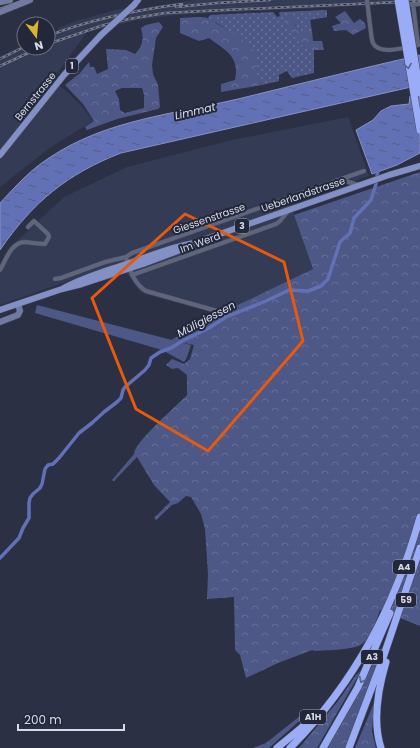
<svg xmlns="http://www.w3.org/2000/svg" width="420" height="748" font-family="Poppins,sans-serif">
  <defs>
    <pattern id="grass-dots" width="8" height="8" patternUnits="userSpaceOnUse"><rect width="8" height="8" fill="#4d5887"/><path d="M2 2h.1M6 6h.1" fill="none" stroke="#666f98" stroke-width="1.8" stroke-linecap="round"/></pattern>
    <pattern id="forest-crowns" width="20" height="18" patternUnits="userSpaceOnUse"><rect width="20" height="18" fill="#4d5887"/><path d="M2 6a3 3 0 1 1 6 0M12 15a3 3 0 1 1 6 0" fill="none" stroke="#666f98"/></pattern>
    <pattern id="water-ripples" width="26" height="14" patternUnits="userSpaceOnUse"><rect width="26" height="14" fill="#6271b5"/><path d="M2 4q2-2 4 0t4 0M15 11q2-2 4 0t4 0" fill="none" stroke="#545e89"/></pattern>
  </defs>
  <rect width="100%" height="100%" fill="#2b3045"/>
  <path fill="#343b55" d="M195,0h225v3l-244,12 -39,5 -50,12 -34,47 28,26 12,16 -42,26 -51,40v-131l24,-11v3h24v-13l11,-4 -1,-3 18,-7 43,-12h19z
    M348,117l21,59 -77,27 2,12 19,54 -94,45 -78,-21 -22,-30 -119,42v-32l17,-32 47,-44 63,-30 105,-27z"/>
  <path fill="url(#grass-dots)" d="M327,10v7l-17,3 2,11h-15l-3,-11 -3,-5 12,32 11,3v23l-22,5 -5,-7 -8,4v6l-17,4 -37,-57 -17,-10 2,-3 63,-3 4,5 3,-1 -1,-3 1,-1z"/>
  <path fill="url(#forest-crowns)" fill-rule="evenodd" d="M345,11l9,12 6,-4 5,4 1,5 -13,7 -7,-5 -12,1 -2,-5 9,-3 -6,-6z
    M291,15l3,5 3,11h15l1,10h9l2,9h-12l-9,-3 -17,-23 -1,-8z
    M198,17c3,0 7,0 9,1 5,1 9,6 14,8 14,8 47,25 33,46l8,13 -41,7v-8l14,-4c5,-24 -9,-29 -26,-42l-10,3 -19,-8v-15z
    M159,22l4,5 -7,11 -4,27 1,9 5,11 2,22 -2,2 -41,10 -30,11 -2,-3 9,-6 -11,-17 -18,-19 15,-12 9,-11 1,5h4l3,7 11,-5 -2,-20 20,1 9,4c8,-8 9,-15 6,-26l5,-3zM122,88h20l2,7v13l-19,5 -5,-3 -1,-11 -4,-8z
    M420,172v454l-40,-16c-4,11 -8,27 -18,34 -6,6 -37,6 -47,7l-3,-1 -34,13 -32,15 -6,-23 -5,-5 -1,-53 -27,2 1,-25 -3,-45 -4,-15 -10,-17 -5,-1 -8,7 -6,2 -16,15 -2,-2 16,-16 -16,-17 -17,-28 -23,24 -2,-1 22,-26c0,-12 42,-47 53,-59v-20l-9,-7 -6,1 -6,-4 6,-6 12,5 6,-5 4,-14 -23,-5 48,-26 94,-45 -19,-54z
    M384,644l-33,92 -6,12h-20l19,-32z
    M361,671l-44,77h-18l39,-47 18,-26z
    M374,703l-2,29 4,16h-21z
    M305,712l2,2 -38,34h-16l13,-5z"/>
  <path fill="#4d5887" d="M37,305l154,40 -4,12h-1l1,1 -3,4 -22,-12 -127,-37z"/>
  <path fill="url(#water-ripples)" stroke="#8591c4" d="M420,55v30l-299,68c-54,21 -88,49 -121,97v-47c15,-16 30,-33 49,-45 56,-38 125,-44 189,-59 61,-15 121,-30 182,-44z
    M420,94v59l-23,12 -25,9 -16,-44 17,-10 8,-9 10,-5 18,-2 1,-8z"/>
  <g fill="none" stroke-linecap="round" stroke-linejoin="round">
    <path stroke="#6271b5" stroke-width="3.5" d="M0,558l19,-20 4,-10 6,-10v-15l1,-5 3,-4 7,-6 2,-4 3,-15 3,-4 5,-1 6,-6 20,-25 13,-10 12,-11 13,-10 4,-4 2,-8 2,-3 20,-17 4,-5 2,-7 9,-6 11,-4 11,-7 27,-13 17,-11 40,-16 23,-11 19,1 13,-5 7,-7 12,-37 10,-9 4,-15 17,-18 5,-16 2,-15"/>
    <g stroke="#474b5c" stroke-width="5">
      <path id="street" d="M404,5l16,-1
        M370,25c1,6 1,13 3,18 6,13 34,4 45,2l-5,-41
        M342,180l16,5
        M0,270c6,-10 11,-28 25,-28 7,1 13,2 20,2l4,-7 -1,-3 -14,-13 -6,6
        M132,275l144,-51 4,-3 9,-11
        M55,279l6,-1 44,-16 21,-5
        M217,311l-71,-20c-12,-7 -17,-22 -20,-34l6,-4 232,-82"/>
    </g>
    <g stroke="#474b5c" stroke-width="7">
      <path id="secondary" d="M0,2l10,-2
        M0,12l30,-12
        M0,322l18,-7 2,-4 -2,-7"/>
    </g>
    <g stroke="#474b5c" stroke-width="7">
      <path id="primary" d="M134,5l4,-5
        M0,155l64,-80 37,-40
        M62,289c21,-12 44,-18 67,-26 21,-7 42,-16 65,-20l195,-68 31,-9
        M0,310l62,-21 20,-5 61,-20 40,-15 6,-4"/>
    </g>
    <g stroke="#474b5c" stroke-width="8">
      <path id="highway" d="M277,748l23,-19 15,-14
        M290,748c65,-65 105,-142 130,-231
        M323,748l35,-61 32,-74
        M349,748l34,-90 37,-110
        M381,748c-9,-28 -3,-59 5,-86"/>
    </g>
    <use href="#street" stroke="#5f657c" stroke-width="4"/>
    <use href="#secondary" stroke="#717aa0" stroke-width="6"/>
    <use href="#primary" stroke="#8290c5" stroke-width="6"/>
    <use href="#highway" stroke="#9aacf5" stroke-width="7"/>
    <path stroke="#797d8e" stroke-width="1" d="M0,8l22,-8"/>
    <g stroke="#797d8e" stroke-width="2.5">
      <path id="rail" d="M176,7l41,-4 53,-3
        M48,36c43,-17 88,-26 134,-32
        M48,44l56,-19 25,-6 36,-6 39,-2 216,-10
        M0,59l24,-12
        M0,66l39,-18"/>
    </g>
    <use href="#rail" stroke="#22273a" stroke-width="1" stroke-dasharray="3" stroke-linecap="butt"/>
    <g stroke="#474b5c" stroke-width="5" stroke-linecap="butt">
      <path id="street-bridge" d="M367,0l3,25"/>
    </g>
    <g stroke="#474b5c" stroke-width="7" stroke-linecap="butt">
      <path id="primary-bridge" d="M101,35l33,-30"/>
    </g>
    <g stroke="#474b5c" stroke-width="8" stroke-linecap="butt">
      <path id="highway-bridge" d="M398,0l22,130
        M405,0l15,93"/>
    </g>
    <use href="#street-bridge" stroke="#5f657c" stroke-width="4"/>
    <use href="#primary-bridge" stroke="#8290c5" stroke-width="6"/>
    <use href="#highway-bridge" stroke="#9aacf5" stroke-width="7"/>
  </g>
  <defs><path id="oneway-chevron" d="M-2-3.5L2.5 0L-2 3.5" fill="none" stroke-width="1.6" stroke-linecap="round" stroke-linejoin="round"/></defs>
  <g stroke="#58638e">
    <use href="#oneway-chevron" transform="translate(408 66) rotate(80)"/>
    <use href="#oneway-chevron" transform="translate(362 680) rotate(116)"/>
  </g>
  <path fill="none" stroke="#e8590c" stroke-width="3" stroke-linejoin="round" d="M185,214l99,48 19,79 -95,110 -72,-42 -44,-111z"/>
  <g text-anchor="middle" stroke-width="4" stroke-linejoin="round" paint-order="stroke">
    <g fill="#22273a" stroke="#a1a5b4" stroke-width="1">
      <rect x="66" y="59" width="12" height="14" rx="3"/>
      <rect x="235" y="219" width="14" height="14" rx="3"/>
      <rect x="393" y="560" width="22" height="14" rx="3"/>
      <rect x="396" y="593" width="20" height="14" rx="3"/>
      <rect x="361" y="650" width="22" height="14" rx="3"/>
      <rect x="300" y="710" width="26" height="14" rx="3"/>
    </g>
    <g font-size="9" font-weight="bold" fill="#d7dbe8">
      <text x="72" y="69">1</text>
      <text x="242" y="229">3</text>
      <text x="404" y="570">A4</text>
      <text x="406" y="603">59</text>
      <text x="372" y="660">A3</text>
      <text x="313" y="720">A1H</text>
    </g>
    <g font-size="10" fill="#d7dbe8" stroke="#22273a">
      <text transform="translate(35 96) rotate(-51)" y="4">Bernstrasse</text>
      <text transform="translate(303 194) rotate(-19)" y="4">Ueberlandstrasse</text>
      <text transform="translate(209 218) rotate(-19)" y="4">Giessenstrasse</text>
      <text transform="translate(200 242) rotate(-20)" y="4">Im Werd</text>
    </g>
    <g font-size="11" font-style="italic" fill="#d8def1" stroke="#22273a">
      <text transform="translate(195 111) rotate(-13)" y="4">Limmat</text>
      <text transform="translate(206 319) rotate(-28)" y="4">Müligiessen</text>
    </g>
  </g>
  <g transform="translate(36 36) rotate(164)"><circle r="19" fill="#22273a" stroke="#6a6f80"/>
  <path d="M0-3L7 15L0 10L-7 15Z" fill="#d7b434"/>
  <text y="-6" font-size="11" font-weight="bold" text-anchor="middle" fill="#d7dbe8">N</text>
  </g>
  <path d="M18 724v6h106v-6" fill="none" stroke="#d7dbe8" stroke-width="2"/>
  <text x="24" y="724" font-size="12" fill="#d7dbe8" stroke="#22273a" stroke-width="3" paint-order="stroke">200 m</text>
</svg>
